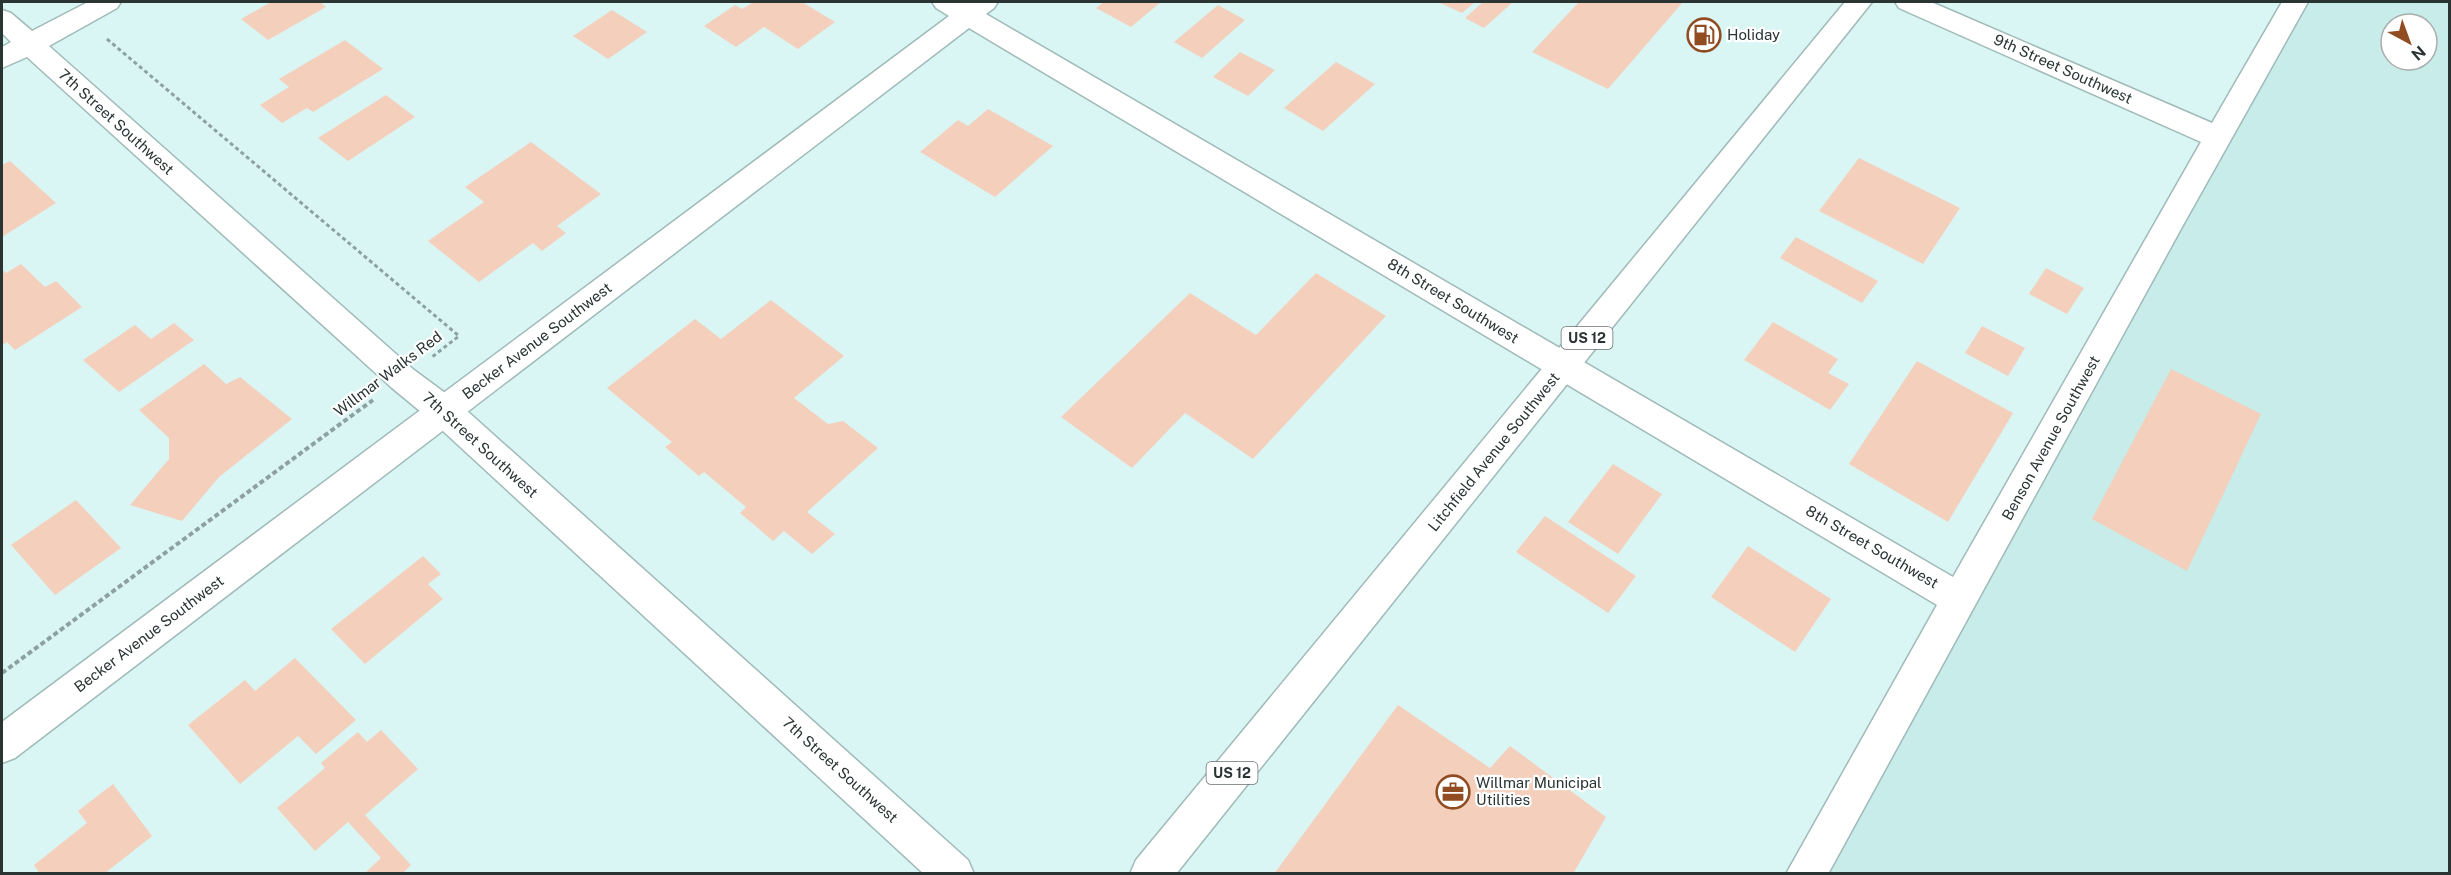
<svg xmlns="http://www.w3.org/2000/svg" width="2451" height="875" font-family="'Public Sans',sans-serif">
  <rect width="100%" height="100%" fill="#daf6f4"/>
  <path fill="#c7ece9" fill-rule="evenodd" d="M2284,2h165v871l-622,1zM2391,24h36v36h-36z"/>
  <path fill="#f4cfbc" d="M271,2h49l6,5 -58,33 -27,-21z
    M754,2h48l33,20 -37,27 -34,-22 -28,20 -32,-21 31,-21 7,4z
    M1104,2h57l-30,25 -35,-19z
    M1438,2h37l-13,11z
    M1483,2h30l-29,26 -19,-10z
    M1579,2h104l-75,87 -76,-37z
    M1218,5l27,15 -43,38 -28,-16z
    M612,10l35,22 -39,27 -35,-23z
    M345,40l38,29 -70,43 -6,-4 -25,15 -22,-18 29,-18 -10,-8z
    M1240,52l35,18 -27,26 -35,-19z
    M1336,62l39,22 -52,47 -39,-23z
    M386,95l29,22 -67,44 -30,-23z
    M988,109l65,37 -58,51 -75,-45 38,-32 10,6z
    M531,142l70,52 -44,32 9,7 -24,18 -9,-8 -54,39 -51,-41 56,-39 -19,-15z
    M1859,158l101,50 -37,56 -104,-53z
    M10,161l46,42 -54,34v-72z
    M1796,237l82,44 -16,22 -82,-45z
    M21,264l24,23 11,-6 26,26 -67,43 -8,-8 -5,3v-76l4,4z
    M2046,268l38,20 -17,26 -38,-20z
    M1316,273l70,43 -133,143 -68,-46 -53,55 -71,-51 129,-124 66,42z
    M771,300l73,56 -50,42 34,26 15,-3 35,27 -71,64 28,22 -23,20 -28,-23 -11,10 -33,-28 6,-6 -42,-35 -5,4 -34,-29 7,-5 -65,-54 88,-69 26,20z
    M1773,322l65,37 -10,14 21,11 -19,26 -86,-50z
    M174,323l20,17 -75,52 -36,-32 52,-35 16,14z
    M1982,326l43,22 -17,28 -43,-23z
    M1917,361l96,52 -65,109 -99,-58z
    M204,364l22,20 14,-7 52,42 -73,58 -37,44 -52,-16 39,-46v-21l-30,-28z
    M2171,369l90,45 -74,157 -95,-52z
    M1613,464l49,30 -44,60 -50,-32z
    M76,500l45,48 -66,47 -44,-50z
    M1545,516l91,60 -28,37 -92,-61z
    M1748,546l83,53 -36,53 -84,-55z
    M423,556l18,18 -13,10 15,15 -78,65 -34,-35z
    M295,658l61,62 -40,34 -18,-18 -58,48 -52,-59 57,-45 10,11z
    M1398,705l92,63 20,-22 96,71 -33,57h-299z
    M381,730l37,39 -53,46 46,50 -9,9h-38l17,-16 -33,-36 -33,29 -38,-43 48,-40 -4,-5 37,-31 9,10z
    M113,784l39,52 -48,38h-64l-6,-9 53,-42 -9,-12z"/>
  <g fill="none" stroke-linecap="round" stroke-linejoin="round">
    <g stroke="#9fbab8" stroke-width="3">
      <path id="street" d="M932,2h66l-4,6 -8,6 967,563 248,-435 -302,-134 -4,-6h36l281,121 70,-121h26l-126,225 -354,647h-42l151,-269 -968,-577 -954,730 -13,5v-41l947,-706 -13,-8z"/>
    </g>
    <g stroke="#9fbab8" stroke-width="3">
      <path id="secondary" d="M88,2h33l-4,6 -68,38 365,324 42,31 512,459 6,14h-50l-492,-453 -40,-33 -365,-331 -25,11v-21l9,-5 -9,-9v-23l9,3 21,18z"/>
    </g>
    <g stroke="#9fbab8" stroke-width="3">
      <path id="highway" d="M1845,2h27l-696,872h-46l6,-14z"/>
    </g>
    <path stroke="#8da2a0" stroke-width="3" stroke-dasharray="4 3" stroke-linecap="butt" d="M107,39l352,297 -27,21"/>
    <path stroke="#8da2a0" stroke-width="4" stroke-dasharray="5 3" stroke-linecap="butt" d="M2,673l371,-273"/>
    <use href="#street" fill="#fff" fill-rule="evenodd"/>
    <use href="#secondary" fill="#fff" fill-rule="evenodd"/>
    <use href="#highway" fill="#fff" fill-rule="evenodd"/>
  </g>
  <defs>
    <g id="fuel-ring" transform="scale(1.725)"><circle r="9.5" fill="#fff" stroke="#914c22" stroke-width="1.5"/><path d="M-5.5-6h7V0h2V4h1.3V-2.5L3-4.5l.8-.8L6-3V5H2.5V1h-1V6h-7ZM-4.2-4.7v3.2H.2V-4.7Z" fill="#914c22"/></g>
    <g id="office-ring" transform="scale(1.725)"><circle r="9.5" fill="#fff" stroke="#914c22" stroke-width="1.5"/><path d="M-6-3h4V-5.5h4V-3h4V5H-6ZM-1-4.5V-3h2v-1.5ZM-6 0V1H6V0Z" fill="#914c22"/></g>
  </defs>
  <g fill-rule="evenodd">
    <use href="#fuel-ring" x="1704" y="35"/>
    <use href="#office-ring" x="1453" y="792"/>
  </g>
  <g text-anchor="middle" stroke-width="4.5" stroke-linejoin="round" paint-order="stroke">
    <g fill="#fff" stroke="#697170" stroke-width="1.5">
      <rect x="1561.5" y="327" width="51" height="22" rx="4.5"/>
      <rect x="1206.5" y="762" width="51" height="22" rx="4.5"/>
    </g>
    <g font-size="14" font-weight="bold" fill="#293433">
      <text x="1587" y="343">US 12</text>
      <text x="1232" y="778">US 12</text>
    </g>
    <g font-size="15" fill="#293433" stroke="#fff" text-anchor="start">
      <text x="1727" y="40">Holiday</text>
      <text x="1476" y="788">Willmar Municipal<tspan x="1476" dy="17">Utilities</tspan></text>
    </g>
    <g font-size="15" fill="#293433" stroke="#fff">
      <text transform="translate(2063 69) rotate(24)" y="5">9th Street Southwest</text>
      <text transform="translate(116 122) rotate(42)" y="5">7th Street Southwest</text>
      <text transform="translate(1453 301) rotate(31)" y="5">8th Street Southwest</text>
      <text transform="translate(537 341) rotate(-37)" y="5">Becker Avenue Southwest</text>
      <text transform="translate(388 374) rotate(-37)" y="5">Willmar Walks Red</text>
      <text transform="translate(2051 438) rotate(-61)" y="5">Benson Avenue Southwest</text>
      <text transform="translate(480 445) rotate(42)" y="5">7th Street Southwest</text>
      <text transform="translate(1494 452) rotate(-51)" y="5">Litchfield Avenue Southwest</text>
      <text transform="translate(1872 547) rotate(30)" y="5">8th Street Southwest</text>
      <text transform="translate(149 634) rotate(-37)" y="5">Becker Avenue Southwest</text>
      <text transform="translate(840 770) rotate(42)" y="5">7th Street Southwest</text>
    </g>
  </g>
  <rect width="2451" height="875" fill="none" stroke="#293433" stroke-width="6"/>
  <g transform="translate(2409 42) rotate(139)"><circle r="28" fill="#ffffff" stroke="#a9aead" stroke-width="1.5"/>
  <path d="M0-4.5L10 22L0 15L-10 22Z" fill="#914c22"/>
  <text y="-9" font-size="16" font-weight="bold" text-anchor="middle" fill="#293433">N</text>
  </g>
</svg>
